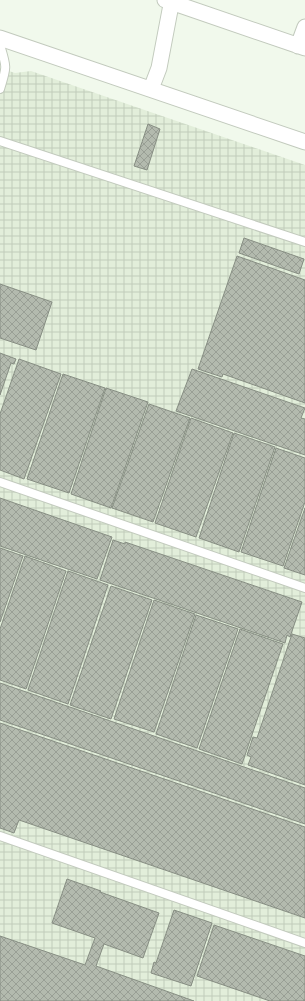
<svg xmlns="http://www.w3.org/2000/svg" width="305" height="1001" font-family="'Public Sans',sans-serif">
  <defs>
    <pattern id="industrial-grid" width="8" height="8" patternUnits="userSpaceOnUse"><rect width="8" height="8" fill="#e2eeda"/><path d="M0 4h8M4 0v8" fill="none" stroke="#c1ccba"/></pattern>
    <pattern id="building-cross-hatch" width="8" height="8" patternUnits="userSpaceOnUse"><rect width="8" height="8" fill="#b3baae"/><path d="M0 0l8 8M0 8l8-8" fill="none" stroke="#999f95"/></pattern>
  </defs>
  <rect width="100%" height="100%" fill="#f1f9ec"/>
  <path fill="url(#industrial-grid)" d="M0,68l15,5 16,-2 274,94v836h-305z"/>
  <path fill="url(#building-cross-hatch)" stroke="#878e83" d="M148,124l12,5 -13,41 -13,-4z
    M244,238l60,21 -5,15 -60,-21z
    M237,256l68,24v123l-82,-29 -1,3 -24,-8z
    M0,284l52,18 -16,48 -36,-12z
    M0,353l16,6 -2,5 -3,-1 -11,32z
    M19,359l42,15 -37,105 -24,-9v-56z
    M192,369l113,39 -4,10 4,1v36l-129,-44z
    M63,374l42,14 -36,105 -42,-14z
    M106,388l42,14 -37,106 -40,-14z
    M149,404l41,14 -37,104 -41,-14z
    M191,418l42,15 -37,104 -41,-14z
    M234,433l41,14 -36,105 -40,-14z
    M276,448l29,10v44l-22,64 -42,-14z
    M0,498l112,39 -15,42 -97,-33z
    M305,508v67l-21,-7z
    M113,540l12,4v-2l177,60 -12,35 -3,-2 -2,8 -185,-63z
    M0,548l23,8 -23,66z
    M25,556l41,15 -40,118 -26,-9v-51z
    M68,571l40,14 -40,119 -40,-14z
    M111,586l41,14 -41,119 -41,-14z
    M154,600l41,14 -41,118 -40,-13z
    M196,615l42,14 -41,119 -41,-14z
    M240,629l43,15 -41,120 -43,-15z
    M292,634l13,4v147l-57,-20 3,-8 -4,-2 6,-18 4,1z
    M0,683l305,105v36l-305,-104z
    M0,723l305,104v91l-286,-98 -5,13 -14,-5z
    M67,879l34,12 -1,1 59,21 -16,45 -39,-14 -8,22 98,35h-194v-65l85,29 10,-27 -43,-15z
    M174,910l38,13 -21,63 -40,-13 3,-11 2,1z
    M214,925l91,31v45h-35l-73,-25z"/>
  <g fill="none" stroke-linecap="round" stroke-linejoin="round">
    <g stroke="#c2cabd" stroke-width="10">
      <path id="service" d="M0,45c7,22 7,22 0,44
        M0,141l305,101
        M0,482l305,106
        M0,836l305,107"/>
    </g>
    <g stroke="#c2cabd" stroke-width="17">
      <path id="minor" d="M165,0l140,48
        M0,38l305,104
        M298,46l7,-19
        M151,89l8,-21 11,-58 3,-7"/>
    </g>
    <use href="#service" stroke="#fff" stroke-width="8"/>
    <use href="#minor" stroke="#fff" stroke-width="15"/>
  </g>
</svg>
